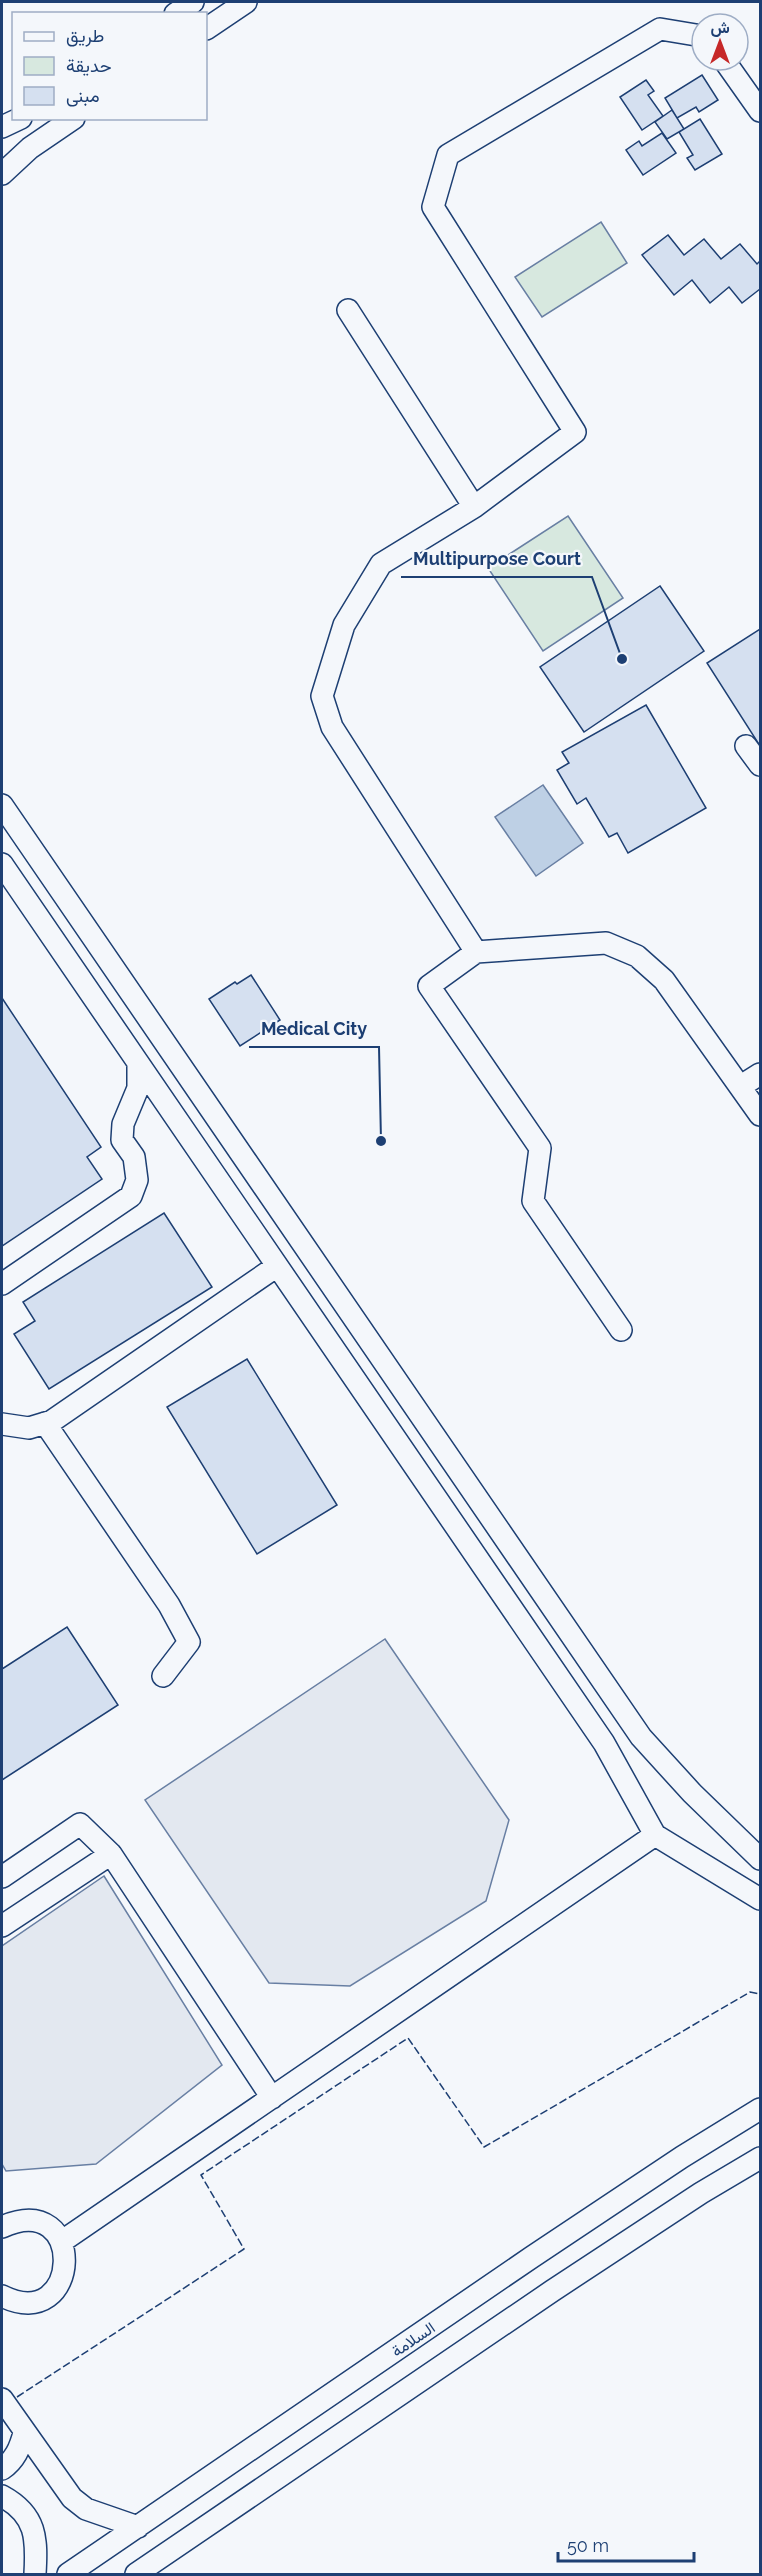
<svg xmlns="http://www.w3.org/2000/svg" width="762" height="2576" font-family="Raleway,Vazirmatn,sans-serif">
  <rect width="100%" height="100%" fill="#f4f7fb"/>
  <path fill="#d7e8df" stroke="#687fa3" stroke-width="1.5" d="M601,222l26,41 -85,54 -27,-40z
    M568,516l55,82 -80,53 -55,-83z"/>
  <path fill="#e3e8f0" stroke="#687fa3" stroke-width="1.5" d="M385,1639l124,181 -23,81 -136,85 -81,-3 -124,-183z
    M104,1876l118,189 -126,99 -90,7 -4,-7v-218z"/>
  <path fill="#bed0e5" stroke="#687fa3" stroke-width="1.5" d="M543,785l40,58 -47,33 -41,-59z"/>
  <path fill="#d5e0f0" stroke="#1d3f73" stroke-width="1.5" d="M702,75l16,25 -19,12 -3,-5 -19,11 -12,-20z
    M646,80l8,11 -6,4 15,21 -21,14 -22,-33z
    M672,110l12,19 -17,10 -12,-17z
    M700,119l22,35 -27,16 -8,-12 6,-3 -14,-23z
    M662,133l14,20 -33,22 -17,-25 13,-9 3,5z
    M668,235l16,20 20,-16 17,20 19,-15 17,20 3,-3v28l-18,14 -13,-16 -19,16 -18,-23 -18,15 -32,-40z
    M660,586l44,65 -120,81 -44,-65z
    M760,629v117l-53,-83z
    M646,705l60,103 -78,45 -11,-20 -8,4 -23,-39 -9,6 -20,-34 12,-7 -7,-11z
    M251,975l29,45 -40,26 -31,-47 26,-17 2,2z
    M2,998l99,149 -14,10 15,22 -100,67z
    M164,1213l48,74 -163,102 -35,-55 21,-13 -12,-19z
    M247,1359l90,146 -80,49 -90,-147z
    M67,1627l51,78 -116,75v-111z"/>
  <g fill="none" stroke-linecap="round" stroke-linejoin="round">
    <g stroke="#1d3f73" stroke-width="24">
      <path id="minor" d="M175,14l18,-12
        M206,29l40,-27
        M702,36l-42,-7 -212,126 -15,52 142,225 -101,75 -93,57 -37,61 -22,71 10,31 144,225 130,-9 31,13 27,24 96,135
        M724,60l36,51
        M2,127l19,-9
        M2,174l28,-26 44,-30
        M348,310l126,197
        M746,746l14,19
        M2,805l639,932 51,56 68,66
        M2,864l602,879 51,92 105,64
        M476,952l-47,34 111,162 -7,53 88,129
        M741,1086l19,-12
        M2,1284l129,-88 6,-16 -3,-23 -12,-17 1,-16 15,-36v-25
        M45,1423l124,182 20,37 -26,34
        M2,1424l27,4 23,-7 225,-155
        M2,1877l78,-53 31,30
        M2,1926l109,-72 161,244
        M2,2227c86,-39 80,109 0,69
        M61,2242l594,-407
        M2,2399l70,99 14,11 52,18
        M2,2469c13,-9 18,-21 22,-36
        M2,2496c35,19 35,43 33,78
        M68,2574l464,-317 150,-100 78,-48
        M136,2574l416,-283 149,-98 59,-35"/>
    </g>
    <use href="#minor" stroke="#f4f7fb" stroke-width="21"/>
    <path stroke="#1d3f73" stroke-width="1.5" stroke-dasharray="8 3" stroke-linecap="butt" d="M17,2397l227,-148 -43,-74 207,-137 76,109 266,-155 10,2"/>
  </g>
  <g text-anchor="middle" stroke-width="4.5" stroke-linejoin="round" paint-order="stroke">
    <g font-size="16" fill="#1d3f73" stroke="#f4f7fb">
      <text transform="translate(413 2339) rotate(-34)" y="6">السلامة</text>
    </g>
  </g>
  <path fill="none" stroke="#1d3f73" stroke-width="2" d="M622 659L592 577H401M381 1141L379 1047H249"/>
  <g fill="#1d3f73" stroke="#f4f7fb" stroke-width="2">
    <circle cx="622" cy="659" r="6"/>
    <circle cx="381" cy="1141" r="6"/>
  </g>
  <g font-size="18" text-anchor="middle" font-weight="bold" fill="#1d3f73" stroke="#f4f7fb" stroke-width="4.5" stroke-linejoin="round" paint-order="stroke">
    <text x="497" y="565">Multipurpose Court</text>
    <text x="314" y="1035">Medical City</text>
  </g>
  <rect width="762" height="2576" fill="none" stroke="#1d3f73" stroke-width="6"/>
  <rect x="12" y="12" width="195" height="108" fill="#f4f7fb" stroke="#9eadc5" stroke-width="1.5"/>
  <rect x="24" y="32" width="30" height="9" fill="#f4f7fb" stroke="#9eadc5" stroke-width="1.5"/>
  <text x="66" y="42" font-size="18" fill="#1d3f73">طريق</text>
  <rect x="24" y="57" width="30" height="18" fill="#d7e8df" stroke="#9eadc5" stroke-width="1.5"/>
  <text x="66" y="72" font-size="18" fill="#1d3f73">حديقة</text>
  <rect x="24" y="87" width="30" height="18" fill="#d5e0f0" stroke="#9eadc5" stroke-width="1.5"/>
  <text x="66" y="102" font-size="18" fill="#1d3f73">مبنى</text>
  <g transform="translate(720 42)"><circle r="28" fill="#f4f7fb" stroke="#9eadc5" stroke-width="1.5"/>
  <path d="M0-4.5L10 22L0 15L-10 22Z" fill="#c62828"/>
  <text y="-9" font-size="16" font-weight="bold" text-anchor="middle" fill="#1d3f73">ش</text>
  </g>
  <path d="M558 2552v9h136v-9" fill="none" stroke="#1d3f73" stroke-width="3"/>
  <text x="567" y="2552" font-size="18" fill="#1d3f73" stroke="#f4f7fb" stroke-width="4.5" paint-order="stroke">50 m</text>
</svg>
